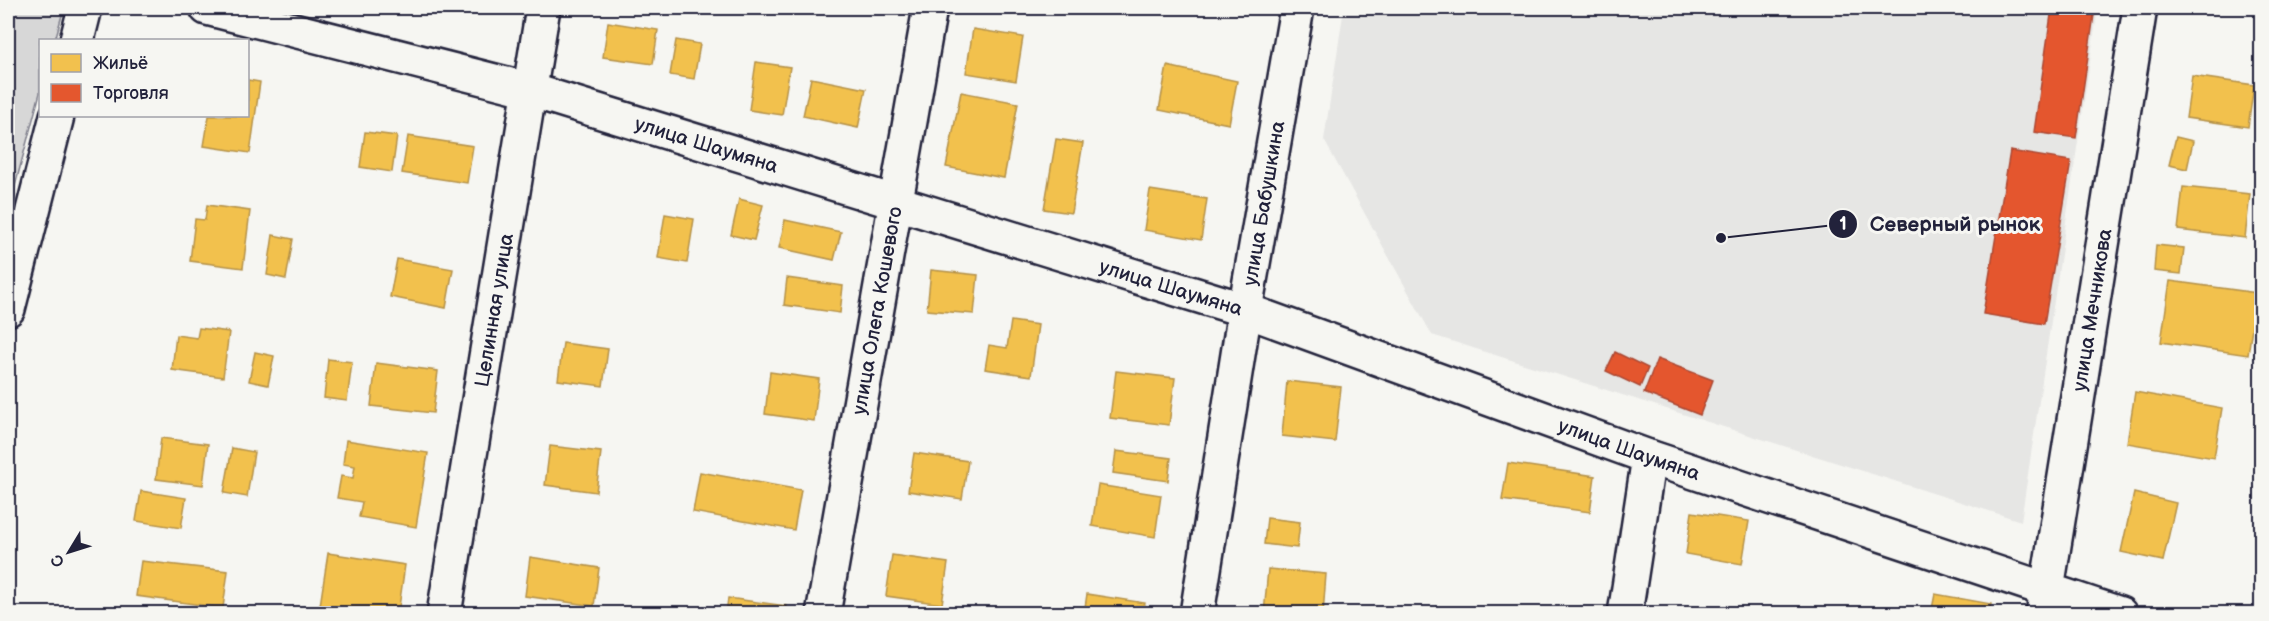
<svg xmlns="http://www.w3.org/2000/svg" width="2269" height="621" font-family="'Balsamiq Sans',sans-serif">
  <rect width="100%" height="100%" fill="#f6f6f2"/>
  <filter id="ink" filterUnits="userSpaceOnUse"><feTurbulence type="fractalNoise" baseFrequency=".0167" numOctaves="2"/><feDisplacementMap in="SourceGraphic" scale="12" xChannelSelector="R" yChannelSelector="G"/><feConvolveMatrix kernelMatrix="1 2 1 2 8 2 1 2 1" color-interpolation-filters="sRGB"/></filter>
  <g filter="url(#ink)">
    <path fill="#e6e6e4" d="M1344,8h754l-77,513 -589,-186 -108,-195z"/>
    <path fill="#d7d7d7" stroke="#7c7c89" stroke-width="1.5" d="M8,8h56l-9,32h-15v53l-32,119z"/>
    <path fill="#f2c14e" stroke="#b49148" stroke-width="1.5" d="M460,8h31l-1,5z
      M608,22l50,8 -5,34 -50,-7z
      M973,29l50,8 -7,44 -50,-8z
      M676,40l24,4 -6,35 -24,-4z
      M756,62l34,5 -8,48 -33,-5z
      M1167,66l70,15 -8,43 -70,-14z
      M2192,76l62,9 -6,42 -62,-9z
      M811,78l55,11 -8,39 -55,-12z
      M248,80l12,2 -10,71 -46,-7 5,-30h39z
      M961,92l57,11 -14,75 -58,-11z
      M365,132l32,4 -5,36 -32,-5z
      M408,136l65,10 -6,37 -65,-10z
      M2176,137l17,4 -6,28 -18,-4z
      M1056,139l27,4 -12,70 -27,-4z
      M2183,187l67,7 -5,44 -67,-8z
      M1150,190l57,9 -6,41 -57,-10z
      M739,199l24,6 -9,35 -23,-5z
      M207,205l43,6 -7,57 -53,-7 5,-42 10,1z
      M665,214l29,5 -7,44 -29,-5z
      M785,220l56,12 -7,28 -55,-12z
      M273,235l20,4 -7,40 -19,-4z
      M2156,245l28,3 -3,26 -27,-3z
      M397,259l56,10 -7,39 -56,-11z
      M931,270l47,5 -4,39 -47,-4z
      M787,278l56,8 -3,27 -56,-8z
      M2170,281l87,12 -9,62 -87,-13z
      M1011,321l27,4 -7,51 -46,-7 4,-24 18,3z
      M199,328l30,4 -6,45 -51,-7 4,-35 21,3z
      M563,343l45,6 -5,37 -45,-6z
      M255,352l19,4 -6,29 -19,-4z
      M328,359l24,3 -5,39 -23,-3z
      M376,363l62,8 -5,42 -62,-7z
      M1116,371l59,7 -6,47 -59,-7z
      M770,372l49,7 -5,42 -49,-7z
      M1287,381l54,6 -6,55 -53,-6z
      M2135,392l87,16 -8,50 -87,-15z
      M161,438l47,6 -5,41 -47,-6z
      M346,440l82,13 -12,74 -57,-10 3,-15 -25,-4 4,-22 12,2 2,-12 -12,-2z
      M550,446l51,6 -5,40 -51,-7z
      M232,448l22,4 -7,45 -23,-4z
      M1116,451l55,7 -3,23 -55,-8z
      M914,453l54,8 -6,38 -54,-8z
      M1508,463l87,13 -5,36 -88,-12z
      M700,472l101,18 -7,40 -101,-18z
      M1098,485l63,10 -6,42 -63,-11z
      M141,491l45,7 -5,30 -45,-7z
      M2134,493l42,10 -13,58 -42,-9z
      M1692,512l57,9 -7,43 -56,-10z
      M1267,518l33,4 -3,26 -33,-4z
      M328,553l77,12 -7,49h-28l-50,-8z
      M892,555l56,8 -6,41 -56,-8z
      M530,557l69,11 -5,38 -69,-10z
      M141,561l87,10 -5,37 -87,-12z
      M1268,569l58,5 -3,40h-59z
      M1087,594l58,9 -2,11h-59z
      M1935,594l56,10 -2,10h-58z
      M728,598l58,8 -1,8h-59z"/>
    <path fill="#e4572e" stroke="#aa4732" stroke-width="1.5" d="M2052,8h43l-19,130 -42,-6z
      M2010,151l61,10 -27,163 -61,-10z
      M1615,352l33,16 -8,19 -34,-16z
      M1657,359l56,21 -13,35 -56,-22z"/>
    <g fill="none" stroke-linecap="round" stroke-linejoin="round">
      <g stroke="#22223b" stroke-width="38">
        <g id="minor">
          <path id="s1" d="M207,8l323,82 715,220 404,147 471,157"/>
          <path d="M77,40l8,-32"/>
          <path d="M8,309l49,-193"/>
          <path id="s2" d="M444,614l99,-606"/>
          <path id="s3" d="M823,614l107,-606"/>
          <path id="s4" d="M1197,614l48,-304 52,-302"/>
          <path d="M1625,614l24,-157"/>
          <path id="s5" d="M2043,614l97,-606"/>
        </g>
      </g>
      <use href="#minor" stroke="#f6f6f2" stroke-width="33"/>
    </g>
  </g>
  <g text-anchor="middle" stroke-width="6" stroke-linejoin="round" paint-order="stroke">
    <g font-size="20" fill="#22223b" stroke="#f6f6f2">
      <text dy="7" stroke="none"><textPath href="#s1" startOffset="518">улица Шаумяна</textPath></text>
      <text dy="7" stroke="none"><textPath href="#s4" startOffset="416">улица Бабушкина</textPath></text>
      <text dy="7" stroke="none"><textPath href="#s1" startOffset="1004">улица Шаумяна</textPath></text>
      <text dy="7" stroke="none"><textPath href="#s5" startOffset="308">улица Мечникова</textPath></text>
      <text dy="7" stroke="none"><textPath href="#s2" startOffset="308">Целинная улица</textPath></text>
      <text dy="7" stroke="none"><textPath href="#s3" startOffset="308">улица Олега Кошевого</textPath></text>
      <text dy="7" stroke="none"><textPath href="#s1" startOffset="1490">улица Шаумяна</textPath></text>
    </g>
  </g>
  <path fill="none" stroke="#22223b" stroke-width="2" d="M1721 238L1843 224"/>
  <g fill="#22223b" stroke="#f6f6f2" stroke-width="2">
    <circle cx="1721" cy="238" r="6"/>
    <circle cx="1843" cy="224" r="15"/>
  </g>
  <g font-size="18" text-anchor="middle" font-weight="bold" fill="#fff">
    <text x="1843" y="230">1</text>
  </g>
  <g font-size="21" text-anchor="middle" font-weight="bold" fill="#22223b" stroke="#f6f6f2" stroke-width="6" stroke-linejoin="round" paint-order="stroke">
    <text x="1955" y="231">Северный рынок</text>
  </g>
  <rect width="2269" height="621" fill="none" stroke="#f6f6f2" stroke-width="30"/>
  <rect x="15" y="15" width="2239" height="591" fill="none" stroke="#22223b" stroke-width="2" filter="url(#ink)"/>
  <rect x="39" y="39" width="210" height="78" fill="#f6f6f2" stroke="#a1a1a9" stroke-width="1.5"/>
  <rect x="51" y="54" width="30" height="18" fill="#f2c14e" stroke="#a1a1a9" stroke-width="1.5"/>
  <text x="93" y="69" font-size="18" fill="#22223b">Жильё</text>
  <rect x="51" y="84" width="30" height="18" fill="#e4572e" stroke="#a1a1a9" stroke-width="1.5"/>
  <text x="93" y="99" font-size="18" fill="#22223b">Торговля</text>
  <g transform="translate(69 552) rotate(232)" stroke="#f6f6f2" stroke-width="4.5" paint-order="stroke">
  <path d="M0-4.5L10 22L0 15L-10 22Z" fill="#22223b"/>
  <text y="-9" font-size="16" font-weight="bold" text-anchor="middle" fill="#22223b">С</text>
  </g>
</svg>
